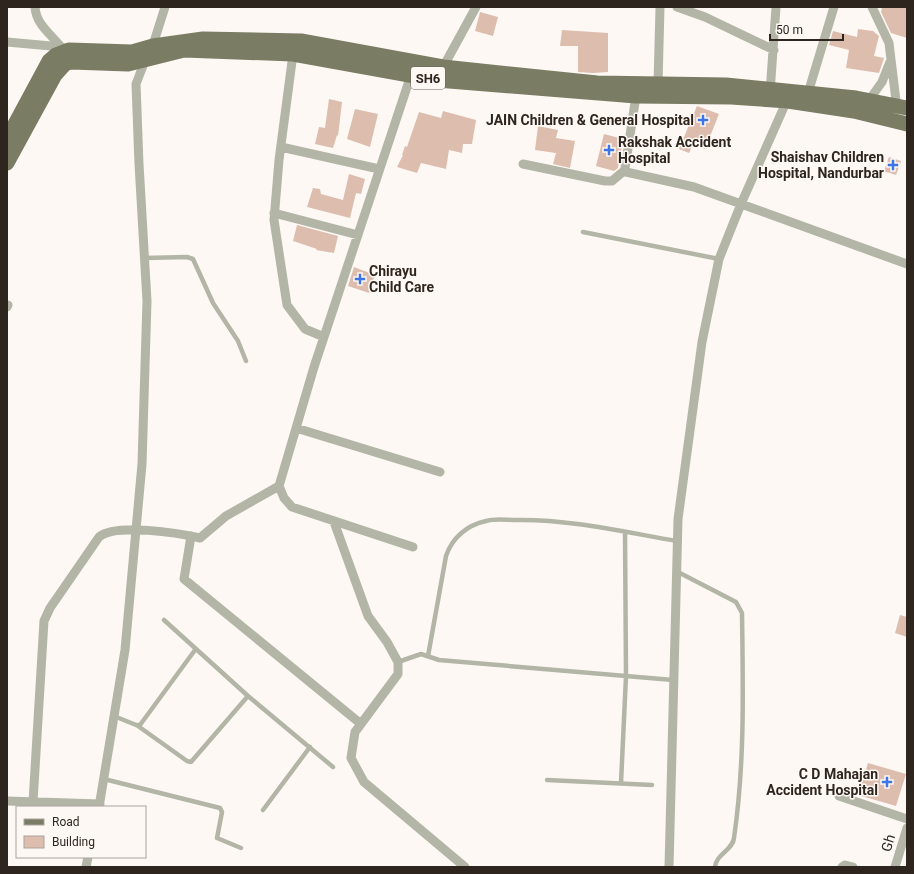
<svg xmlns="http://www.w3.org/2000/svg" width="914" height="874" font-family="Roboto,sans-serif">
  <rect width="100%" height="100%" fill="#fdf8f4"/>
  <path fill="#ddbdae" d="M882,7h25v31l-16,-5 -10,-21z
    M480,12l18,5 -5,19 -18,-5z
    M858,29l15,2 6,5 -5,20 10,2 -5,15 -33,-5 3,-18 -20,-5 4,-14 24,6z
    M562,30l46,3v39l-15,1 -15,-1v-26h-18z
    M329,99l13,3 -4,34 -1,-1 -4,13 -18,-4 4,-17 6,1z
    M697,106l22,8 -14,35 -12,-5 -4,9 -10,-4z
    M355,109l23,5 -8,33 -23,-8z
    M443,111l33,9 -4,24h-9l-1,9 -13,-3 -3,19 -25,-6 -4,10 -20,-6 6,-12h-1l3,-9 2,1 12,-35 22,6z
    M538,126l20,4 -2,8 19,3 -5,27 -17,-4 3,-11 -21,-3z
    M604,134l19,5 -5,29 -4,3 -18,-5z
    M889,157l12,4 -5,14 -12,-4z
    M349,174l16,5 -4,15 -5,-1 -6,25 -43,-11 6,-19 7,1 1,5 22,6z
    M297,225l41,11 -4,17 -18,-3 1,-1 -24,-8z
    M354,267l21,8 -6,18 -21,-7z
    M900,615l7,2v20l-12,-4z
    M868,763l38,11 -10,32 -38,-11z"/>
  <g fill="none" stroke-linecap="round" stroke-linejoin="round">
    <path stroke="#b3b5a7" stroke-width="4.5" d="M583,232l136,27
      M144,258l43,-1 6,2 20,44 25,38 8,20
      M676,571l60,31 6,11c1,75 3,150 -8,225 -1,12 -18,16 -19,29
      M164,620l84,76 85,71
      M428,656l18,-100c6,-18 21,-31 40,-35 9,-3 20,-1 30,-1 54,-1 108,12 161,21
      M398,662l23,-8 18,6 234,20
      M114,716l22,9h4l55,-75
      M138,726l49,35 4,1 57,-66
      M104,779l116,29 2,4 -5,26 24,10
      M547,780l105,5
      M621,783l5,-107 -1,-144
      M263,810l47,-63"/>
    <path stroke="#b3b5a7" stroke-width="9" d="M35,7c1,18 17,28 27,41
      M677,7l28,10 69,33
      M872,7l17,36 8,66
      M7,42l55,5
      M152,48l13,-41
      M293,54l-14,106 -5,60 13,85 18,24 19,8
      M441,71l35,-64
      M411,75l-97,292 -35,119 5,12 8,9 121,40
      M658,84l2,-77
      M770,93l6,-86
      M808,93l26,-86
      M636,96l-11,72 1,4 68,15 213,77
      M867,103l15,-21 8,-20
      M281,147l98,22
      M523,164l82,17h7l13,-11
      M274,213l84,22
      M7,307l1,-2
      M296,428l144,44
      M334,522l34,94 19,26 11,20v12l-43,58 -4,26 13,24 101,85
      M191,536l-7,43 177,145
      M839,796l68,23
      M7,801l93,3
      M33,802l11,-181 6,-13 49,-71c17,-14 80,-4 101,1l26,-22 53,-30
      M99,807l26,-157 17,-186 5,-163 -8,-137 -3,-80 10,-26
      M86,867l2,-10
      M669,867l9,-348 24,-177 17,-83 22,-55 47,-106
      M842,867l3,-2 8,2
      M895,867l12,-39"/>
    <path stroke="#7a7c63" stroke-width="15" d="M7,139l42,-78 7,-6 13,-5 63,2 21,-6 50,-7 98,2 142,26 154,16 129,2 130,13 51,10
      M7,163l48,-88 10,-11 6,-2 57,2 56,-14 109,4 144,26 199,16 95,1 57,4 66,10 53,13"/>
  </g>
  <g fill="#3d75e5" stroke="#fdf8f4" stroke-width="1.5">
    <path d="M701 114h4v4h4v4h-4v4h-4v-4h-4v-4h4z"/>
    <path d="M607 144h4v4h4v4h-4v4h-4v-4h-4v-4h4z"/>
    <path d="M891 159h4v4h4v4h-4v4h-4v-4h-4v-4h4z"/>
    <path d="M358 273h4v4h4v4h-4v4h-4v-4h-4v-4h4z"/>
    <path d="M885 776h4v4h4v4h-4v4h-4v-4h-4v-4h4z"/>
  </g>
  <g text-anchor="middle" stroke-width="3" stroke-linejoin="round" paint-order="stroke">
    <rect fill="#fdf8f4" stroke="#6c645f" stroke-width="1" x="411" y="67" width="34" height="22" rx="3"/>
    <g font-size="13" font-weight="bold" fill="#2e251f">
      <text x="428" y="83">SH6</text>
    </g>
    <g font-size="14" font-weight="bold" fill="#2e251f" stroke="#fdf8f4" text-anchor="end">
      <text x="694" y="125">JAIN Children &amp; General Hospital</text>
      <text x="618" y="147" text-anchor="start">Rakshak Accident<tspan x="618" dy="16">Hospital</tspan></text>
      <text x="884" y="162">Shaishav Children<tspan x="884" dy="16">Hospital, Nandurbar</tspan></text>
      <text x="369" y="276" text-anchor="start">Chirayu<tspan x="369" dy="16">Child Care</tspan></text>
      <text x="878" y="779">C D Mahajan<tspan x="878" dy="16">Accident Hospital</tspan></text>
    </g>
    <g font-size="14" fill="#2e251f" stroke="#fdf8f4">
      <text transform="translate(888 843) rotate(-73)" y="5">Gh</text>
    </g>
  </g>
  <rect width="914" height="874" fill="none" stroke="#2e251f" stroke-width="16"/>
  <rect x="16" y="806" width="130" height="52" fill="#fdf8f4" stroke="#aaa49f"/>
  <rect x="24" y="819" width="20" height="6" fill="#7a7c63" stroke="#aaa49f"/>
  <text x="52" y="826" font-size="12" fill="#2e251f">Road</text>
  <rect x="24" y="836" width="20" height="12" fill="#ddbdae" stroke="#aaa49f"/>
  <text x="52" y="846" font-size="12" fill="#2e251f">Building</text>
  <path d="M770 34v6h73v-6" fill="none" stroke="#2e251f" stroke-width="2"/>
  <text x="776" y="34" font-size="12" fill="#2e251f" stroke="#fdf8f4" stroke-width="3" paint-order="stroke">50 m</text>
</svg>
